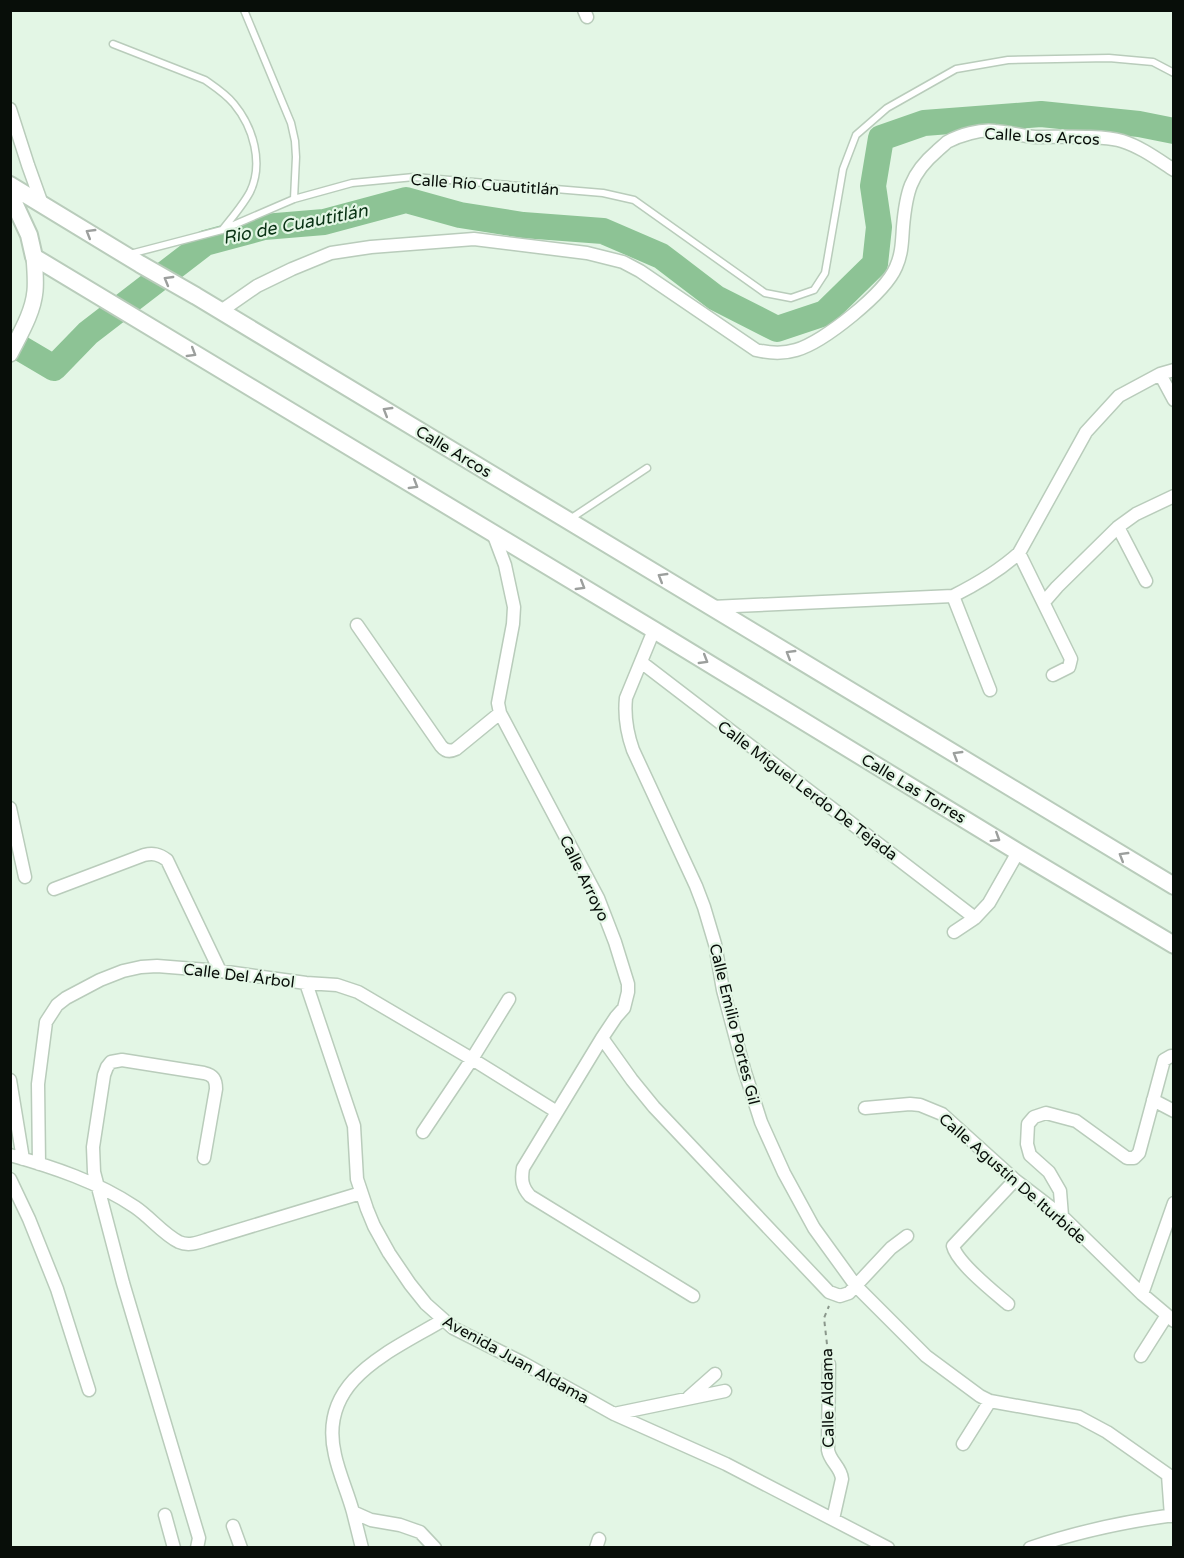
<svg xmlns="http://www.w3.org/2000/svg" width="1184" height="1558" font-family="'Varela Round',sans-serif">
  <rect width="100%" height="100%" fill="#e3f6e5"/>
  <g fill="none" stroke-linecap="round" stroke-linejoin="round">
    <path stroke="#8dc395" stroke-width="26" d="M10,342l44,26 34,-35 117,-90 59,-16 60,-5 82,-22 54,15 63,10 80,6 58,25 55,42 61,31 48,-16 50,-49 4,-37 -6,-41 8,-48 43,-15 117,-9 98,10 35,7"/>
    <g stroke="#b9ccbb" stroke-width="9">
      <path id="service" d="M244,10l47,113 4,18 1,16 -2,42
        M113,44l92,36c10,7 21,14 29,24 19,23 30,59 16,88 -7,13 -18,26 -28,38
        M130,254l92,-24 72,-31 58,-16 62,-6 189,16 31,7 131,93 26,5 23,-8 11,-17 18,-104 13,-34 31,-27 69,-39 52,-9 101,-2 44,4 21,11
        M570,519l77,-51"/>
    </g>
    <g stroke="#b9ccbb" stroke-width="15">
      <path id="minor" d="M584,10l3,7
        M10,109l18,56 14,39
        M221,311l36,-25 35,-17 39,-16 40,-6 103,-8 113,14 36,9 17,9 116,79c13,3 27,4 40,0 28,-8 89,-57 100,-83 6,-13 6,-26 7,-40 3,-34 7,-53 34,-76 3,-3 7,-6 10,-9 13,-7 33,-13 48,-11 16,1 30,6 45,6 22,0 63,-2 82,4 19,6 35,18 52,29
        M1160,374l14,26
        M1118,527l28,54
        M493,533l12,32 9,42 -1,17 -15,79 2,10 98,185 17,44 13,42v8l-4,16 -8,9 -14,21 -79,130c-2,12 -1,19 7,28l163,100
        M1019,553l52,106 -2,8 -16,8
        M953,596l37,94
        M1044,602l13,-15 61,-60 18,-13 38,-18
        M712,607l241,-11c24,-12 46,-25 66,-43l67,-121 33,-36 41,-22 14,-4
        M357,625l84,121c4,5 9,6 15,3l44,-36
        M654,630l-28,68c-2,19 1,35 7,52l63,136 8,21 11,37 8,46 21,79 17,53 23,51 30,55 42,58 70,70 54,40 10,5 89,16 28,15 67,47
        M641,662l334,256
        M10,808l15,69
        M54,889l90,-34c9,-2 15,-1 23,5l53,111
        M954,932l21,-14 14,-15 29,-51
        M306,983l48,143 3,53 10,30 7,17 15,27 21,31 16,20 27,24 70,35 91,51 112,50 162,84
        M602,1038l30,42 22,27 175,185 11,4 9,-3 42,-45 16,-12
        M10,1080l13,79
        M1153,1100l21,11
        M865,1108l45,-4 10,1 22,9 73,66 47,36 80,78 32,27
        M423,1132l49,-73 37,-60
        M10,1155c43,12 88,27 125,52 15,10 28,27 44,35 9,4 18,1 27,-2l155,-47
        M39,1164l-1,-80 8,-62 11,-17 9,-7 34,-18 23,-9 18,-4 16,-1 63,5 86,12 31,2 21,7 114,67 85,53
        M10,1179l19,40 28,70 32,101
        M1062,1216l-2,-25 -11,-19 -19,-17 -3,-11 1,-20 6,-7 12,-4 30,8 51,37h7l5,-5 25,-93 7,-4h3
        M1142,1294l32,-91
        M1008,1304c-14,-12 -51,-41 -55,-58l62,-66
        M1141,1356l26,-41
        M829,1364l-1,86c2,12 13,17 14,29l-9,40
        M689,1397l26,-23
        M614,1414l111,-23
        M963,1444l27,-43
        M1168,1475l3,41
        M353,1512l18,8 29,5 20,7 15,16
        M165,1515l9,33
        M233,1526l8,22
        M197,1548l2,-10 -76,-255 -29,-111 -1,-25 11,-72 3,-8 4,-5 11,-2 82,13c9,2 12,6 12,16l-12,69
        M362,1548c-3,-12 -6,-24 -9,-36 -5,-19 -14,-38 -18,-57 -18,-75 55,-103 108,-135
        M596,1548l3,-9
        M1030,1548c49,-17 92,-26 144,-33"/>
    </g>
    <g stroke="#b9ccbb" stroke-width="18">
      <path id="tertiary" d="M10,354c10,-20 23,-41 25,-63 1,-11 0,-22 -1,-34"/>
    </g>
    <g stroke="#b9ccbb" stroke-width="20">
      <path id="secondary" d="M10,185l130,79 56,32 978,590
        M10,194l19,41 5,22 620,373 364,222 156,93"/>
    </g>
    <path stroke="#8a978b" stroke-width="2" stroke-dasharray="4.5 4.5" stroke-linecap="butt" d="M828,1353l-4,-35 5,-12"/>
    <use href="#service" stroke="#fff" stroke-width="6"/>
    <use href="#minor" stroke="#fff" stroke-width="12"/>
    <use href="#tertiary" stroke="#fff" stroke-width="15"/>
    <use href="#secondary" stroke="#fff" stroke-width="16"/>
  </g>
  <defs><path id="oneway-chevron" d="M-2-3.5L2.5 0L-2 3.5" fill="none" stroke-width="1.6" stroke-linecap="round" stroke-linejoin="round" transform="scale(1.5)"/></defs>
  <g stroke="#9c9f9d">
    <use href="#oneway-chevron" transform="translate(90 233) rotate(-149)"/>
    <use href="#oneway-chevron" transform="translate(168 280) rotate(-150)"/>
    <use href="#oneway-chevron" transform="translate(192 353) rotate(31)"/>
    <use href="#oneway-chevron" transform="translate(387 411) rotate(-149)"/>
    <use href="#oneway-chevron" transform="translate(414 485) rotate(31)"/>
    <use href="#oneway-chevron" transform="translate(662 577) rotate(-149)"/>
    <use href="#oneway-chevron" transform="translate(581 586) rotate(31)"/>
    <use href="#oneway-chevron" transform="translate(790 654) rotate(-149)"/>
    <use href="#oneway-chevron" transform="translate(704 660) rotate(31)"/>
    <use href="#oneway-chevron" transform="translate(957 755) rotate(-149)"/>
    <use href="#oneway-chevron" transform="translate(996 838) rotate(32)"/>
    <use href="#oneway-chevron" transform="translate(1123 856) rotate(-149)"/>
  </g>
  <g text-anchor="middle" stroke-width="4.5" stroke-linejoin="round" paint-order="stroke">
    <g font-size="16" fill="#080e09" stroke="#e3f6e5">
      <text transform="translate(1042 136) rotate(3)" y="6">Calle Los Arcos</text>
      <text transform="translate(485 184) rotate(4)" y="6">Calle Río Cuautitlán</text>
      <text transform="translate(454 451) rotate(31)" y="6">Calle Arcos</text>
      <text transform="translate(914 788) rotate(31)" y="6">Calle Las Torres</text>
      <text transform="translate(808 790) rotate(37)" y="6">Calle Miguel Lerdo De Tejada</text>
      <text transform="translate(585 878) rotate(64)" y="6">Calle Arroyo</text>
      <text transform="translate(239 975) rotate(7)" y="6">Calle Del Árbol</text>
      <text transform="translate(735 1024) rotate(76)" y="6">Calle Emilio Portes Gil</text>
      <text transform="translate(1013 1178) rotate(41)" y="6">Calle Agustín De Iturbide</text>
      <text transform="translate(516 1359) rotate(29)" y="6">Avenida Juan Aldama</text>
      <text transform="translate(827 1398) rotate(-91)" y="6">Calle Aldama</text>
    </g>
    <g font-size="18" font-style="italic" fill="#093214" stroke="#e3f6e5">
      <text transform="translate(295 224) rotate(-11)" y="6">Rio de Cuautitlán</text>
    </g>
  </g>
  <rect width="1184" height="1558" fill="none" stroke="#080e09" stroke-width="24"/>
</svg>
